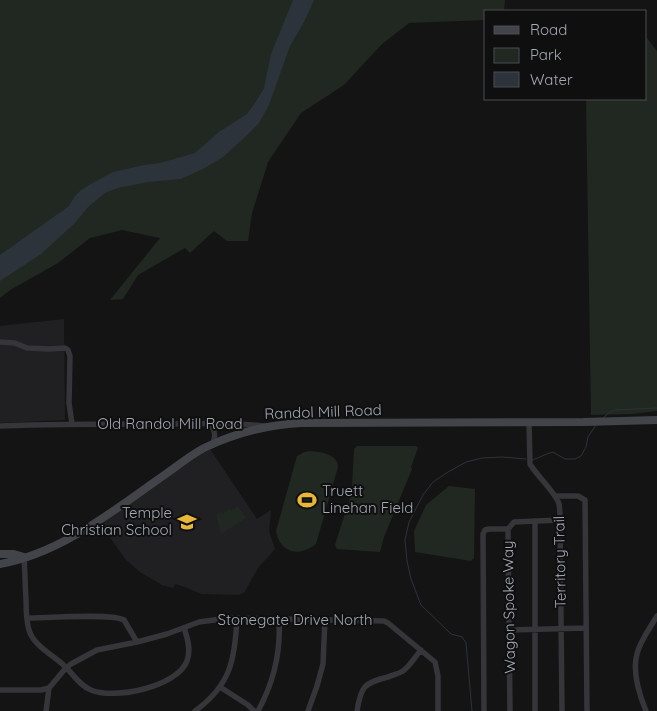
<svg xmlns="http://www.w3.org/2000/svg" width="657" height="711" font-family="Quicksand,sans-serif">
  <rect width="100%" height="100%" fill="#141415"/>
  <path fill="#202022" d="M64,319l1,101 -65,3v-97z
    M210,449l47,70 14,-9 -2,21 6,18 -17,19 -14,25 -6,2 -36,-1 -20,-8 -7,-2 -2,4 -11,-3 -22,-13 -14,-12 -25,-35 63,-46 33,-22z"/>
  <path fill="#202821" d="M0,0h505l-1,11h-18v9l-77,3 -28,22 -37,40 -43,28 -33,49 -16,51 -4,28h-21l-13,-10 -24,22 -5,-5 -47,27 -15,24 -13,1 50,-62 -38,-8 -32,8 -32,25 -48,27 -10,8z
    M646,37l11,14v360l-25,3 -41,1 -5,-316h60z
    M357,446h59l2,2 -7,19 1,2 -28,68 -4,15 -43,-3 -2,-4 14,-44 3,-16 2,-36z
    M310,451c11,1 28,3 28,16l-22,77c-16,13 -36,10 -40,-13l21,-75 7,-4z
    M449,486l26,3 -1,69 -3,3 -56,-9 -1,-21 12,-26z
    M238,506l8,12 -25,16 -5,-19 5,-3 2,2 7,-5 1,2z"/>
  <path fill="#2c333a" d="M293,0h21l-10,22 -14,24 -21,59 -10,18 -16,16 -20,18 -20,12 -22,10 -33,3 -30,6 -13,5 -17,14 -13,16 -34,31 -41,27v-26l69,-49 6,-10 6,-6 8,-5 24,-13 31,-7 16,-2 35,-10 24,-21 28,-18 8,-11 9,-15 7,-34z"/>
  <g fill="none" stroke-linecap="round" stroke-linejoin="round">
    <path stroke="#2c333a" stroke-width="1" d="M603,418l6,-5 6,-3 42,-2
      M532,460c7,-2 13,-6 21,-8l12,7h10l6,-3 5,-9 2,-10 8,-12
      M472,711l-6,-68 -4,-6 -11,-3 -30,-29 -10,-26 -4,-18 -2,-21 4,-18 14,-27 10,-13 15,-10 18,-10 16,-4 20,-1 24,2"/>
    <path stroke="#35353a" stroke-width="5.5" d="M0,342l15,1 12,5 22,1 16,-1 3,2 2,6 -1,47 3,21
      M529,422l1,42c7,12 26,29 29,40 1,5 1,11 1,16l2,191
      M209,424l2,1c5,7 4,12 2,19
      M0,426c54,-2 107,-2 161,-2 34,0 69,-2 103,2
      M555,496h23l7,4 2,211
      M535,521v190
      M24,557c1,14 1,28 2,42 0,10 0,21 3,31 4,14 20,23 31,32 11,8 18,23 31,28 23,10 86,-3 96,-29 4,-11 1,-22 -3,-33
      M27,618c17,0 85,-5 97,2l13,22
      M510,630l76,-2
      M220,687l28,18 6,6
      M0,690h41l8,-2 16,-19 6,-5 26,-14 40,-8 30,-8 32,-12 30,-4 155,3 4,2 47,39 3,14v35
      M46,711l3,-23
      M195,711c36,-26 40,-52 42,-93
      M258,711c16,-29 23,-59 21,-92
      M308,711l9,-25 6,-22 2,-45
      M357,711c4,-25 7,-28 31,-34 5,-2 10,-3 15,-6 7,-5 12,-14 18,-21
      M484,711l-1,-177 2,-4 4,-1h19
      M510,711l-2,-182 6,-7 46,-2
      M646,711c-7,-17 -14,-39 -9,-57 3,-13 13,-26 20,-38"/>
    <path stroke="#43444a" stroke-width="8" d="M0,554h14l10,3
      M0,564c59,-10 112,-52 160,-86 15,-10 29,-22 44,-30 31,-15 62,-23 96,-25l283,-1 74,-2"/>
  </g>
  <defs>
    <g id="stadium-bare" transform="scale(1.5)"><path d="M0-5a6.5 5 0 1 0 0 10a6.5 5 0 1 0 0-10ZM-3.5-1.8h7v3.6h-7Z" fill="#e8b739" stroke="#0f0f10" stroke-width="2.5" paint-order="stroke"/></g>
    <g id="school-bare" transform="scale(1.5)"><path d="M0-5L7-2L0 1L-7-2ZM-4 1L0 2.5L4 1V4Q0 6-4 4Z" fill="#e8b739" stroke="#0f0f10" stroke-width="2.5" paint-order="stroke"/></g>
  </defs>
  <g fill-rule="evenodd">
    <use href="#stadium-bare" x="307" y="500"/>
    <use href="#school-bare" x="187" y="522"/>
  </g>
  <g text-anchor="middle" stroke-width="4" stroke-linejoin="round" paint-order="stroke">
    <g font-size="15" fill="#a6aab5" stroke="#0f0f10">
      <text transform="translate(323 412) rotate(-2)" y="5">Randol Mill Road</text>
      <text x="170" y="429">Old Randol Mill Road</text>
      <text transform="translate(560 562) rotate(-91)" y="5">Territory Trail</text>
      <text transform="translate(509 607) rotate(-91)" y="5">Wagon Spoke Way</text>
      <text x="295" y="625">Stonegate Drive North</text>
    </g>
    <g font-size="15" fill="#a6aab5" stroke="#0f0f10" text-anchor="start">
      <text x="322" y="496">Truett<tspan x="322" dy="17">Linehan Field</tspan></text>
      <text x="172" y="518" text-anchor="end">Temple<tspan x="172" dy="17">Christian School</tspan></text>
    </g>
  </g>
  <rect x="484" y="10" width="162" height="90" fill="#0f0f10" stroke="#4b4d52"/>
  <rect x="494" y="26" width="25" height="8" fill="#43444a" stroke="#4b4d52"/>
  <text x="530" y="35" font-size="15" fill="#a6aab5">Road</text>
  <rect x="494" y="48" width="25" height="15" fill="#202821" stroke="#4b4d52"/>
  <text x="530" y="60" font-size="15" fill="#a6aab5">Park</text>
  <rect x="494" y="72" width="25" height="15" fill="#2c333a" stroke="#4b4d52"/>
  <text x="530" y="85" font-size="15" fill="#a6aab5">Water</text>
</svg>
